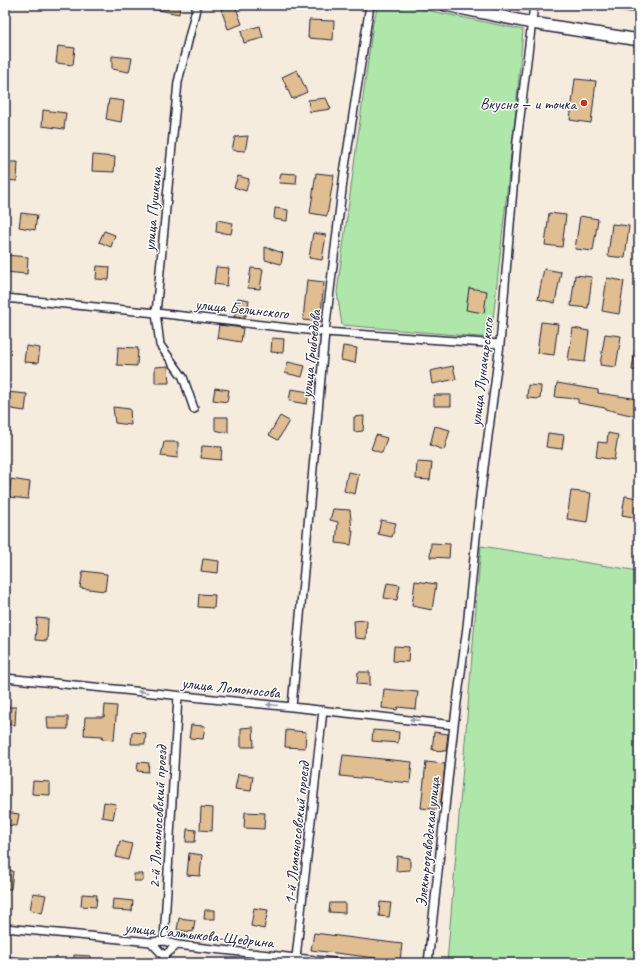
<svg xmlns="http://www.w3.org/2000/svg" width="644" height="968" font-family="Caveat,sans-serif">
  <rect width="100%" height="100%" fill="#f6ecde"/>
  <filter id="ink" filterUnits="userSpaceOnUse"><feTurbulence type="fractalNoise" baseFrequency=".025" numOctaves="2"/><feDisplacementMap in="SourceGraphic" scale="8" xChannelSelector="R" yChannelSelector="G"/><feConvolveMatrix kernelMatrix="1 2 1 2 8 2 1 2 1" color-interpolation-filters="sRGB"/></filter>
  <g filter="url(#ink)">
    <path fill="#afe7ab" stroke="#688473" d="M378,5h24l121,25 -7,79 -25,229 -149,-13 -5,-33 36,-269z
      M589,5h50v9z
      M481,546l158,25v392h-192z"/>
    <path fill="#e0be92" stroke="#22223b" d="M148,5h32l-1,9 -31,-6z
      M231,5h4l7,19 -14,5 -7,-20z
      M309,20l25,1 -1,19 -25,-2z
      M260,26l3,12 -19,5 -3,-12z
      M58,46l17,2 -2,17 -17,-2z
      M112,56l20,2 -3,14 -17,-3z
      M297,70l10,22 -15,7 -10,-22z
      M575,79l21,2 -5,42 -21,-3z
      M326,98l5,11 -21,3 -2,-12z
      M109,99l15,2 -3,21 -15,-3z
      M43,110l23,3 -2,16 -22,-3z
      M248,136l-3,15 -13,-1 3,-13z
      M93,155l22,2 -1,15 -22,-1z
      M5,162h13l-1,19 -12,-1z
      M281,173l16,1 -1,10 -17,-1z
      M316,173l18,2 -7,41 -17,-3z
      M238,176l11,3 -3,12 -12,-4z
      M275,208l13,2 -1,11 -13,-2z
      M21,213l16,2 -2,15 -16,-3z
      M549,213l17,2 -4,32 -17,-2z
      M580,216l18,3 -5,32 -18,-2z
      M217,220l16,3 -2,11 -15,-2z
      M612,224l17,2 -4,32 -17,-2z
      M104,231l11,4 -4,12 -12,-5z
      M313,233l13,2 -4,25 -13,-2z
      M265,247l18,6 -2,11 -16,-4z
      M5,255l23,2 -1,17 -22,-2z
      M97,266l13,1 -1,13 -13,-1z
      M216,267l13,1 -2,18 -13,-2z
      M251,268l12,1 -3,20 -12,-1z
      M544,269l17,3 -6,31 -17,-4z
      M575,275l17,2 -4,31 -17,-2z
      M607,278l17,3 -5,33 -17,-3z
      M307,280l17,2 -4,40 -17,-2z
      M469,288l18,3 -3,22 -18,-3z
      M238,298l11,2 -3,16 -2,-1v3l-10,-1z
      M541,322l17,2 -4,31 -17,-2z
      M219,325l24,3 -2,14 -24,-4z
      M573,328l16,3 -4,31 -17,-2z
      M605,334l16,2 -5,31 -16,-2z
      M272,338l12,1 -1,14 -12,-1z
      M26,346l14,2 -2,15 -14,-1z
      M343,346l14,2 -2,15 -14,-3z
      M118,347l20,1 -1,18 -20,-1z
      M635,349l4,1v21l-7,-1z
      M288,362l17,4 -3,11 -17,-4z
      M168,366l1,17h-14v-16z
      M453,366l3,13 -24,5 -2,-13z
      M557,383l41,7v3l41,6v18l-34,-8v-1l-27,-5v-4l-23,-2z
      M528,385l13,1 -1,13 -13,-1z
      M215,388l14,2 -2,12 -14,-2z
      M291,389l18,3 -2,12 -18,-3z
      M7,392l20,2 -2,17 -20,-3z
      M434,395h17v11h-17z
      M113,407l17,2 1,16 -16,-2z
      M280,416l9,5 -11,19 -9,-5z
      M364,416l-1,15 -9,1v-15z
      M215,417h13v16l-13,-3z
      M435,426l15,4 -6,20 -14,-5z
      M548,433l16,2 -2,14 -16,-2z
      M608,433l10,2 -4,25 -18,-3 2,-15 9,1z
      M376,435l11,3 -5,15 -11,-4z
      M164,442h14v16l-17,-2z
      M202,446l20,1 -1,13 -20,-2z
      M417,462l15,1 -2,17 -14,-1z
      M348,472l11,2 -4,20 -11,-3z
      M11,479l19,3 -2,17 -19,-2z
      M571,491l20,2 -4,29 -20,-3z
      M625,496l14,2v20l-17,-3z
      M333,509l17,1 2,21h1l-2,14 -15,-2 2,-21 -8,-2z
      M381,520l15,3 -4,14 -14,-3z
      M431,543l19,1 -1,14 -19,-1z
      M203,559l16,2 -1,12 -17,-2z
      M83,571l24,3 -2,17 -25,-3z
      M415,581l21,3 -4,26 -20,-4z
      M387,583l13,2 -3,15 -13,-2z
      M199,594l16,1 -1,13 -16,-1z
      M37,618l11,1 -1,22 -12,-1z
      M367,620l-1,19 -11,-1 -1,-17z
      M394,646l15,1 -1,15 -15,-1z
      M358,672h12v13l-13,-1z
      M384,689l34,3 -2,17 -18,-2 -1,3 -15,-2z
      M105,705l12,1 -3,34 -12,-1 1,-3 -19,-1 1,-18h19z
      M5,707h11l-1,18 -10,-1z
      M47,717h21v12h-20z
      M191,725l14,1 -2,13 -14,-1z
      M253,727l1,20h-13v-19z
      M286,730l20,2 -1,16 -20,-1z
      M373,730l26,2 -1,11 -26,-2z
      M132,732l14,1 -1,11h-14z
      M434,732l14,2 -2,17 -14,-1z
      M343,755l69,7 -2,21 -70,-7z
      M138,762l11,1 -1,9 -11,-1z
      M426,762l19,2 -5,46 -19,-2z
      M238,774l15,2 -2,15 -16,-2z
      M33,781l17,1v13l-18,-1z
      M104,802l12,2 -3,15 -11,-2z
      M201,807l12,1 -1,23 -12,-1z
      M5,812l14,2 -2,12 -12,-1z
      M245,812l20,1 -1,16 -20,-1z
      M187,829l9,1 -1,12h-9z
      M120,841l12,3 -4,16 -12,-3z
      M189,853l13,2 -2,21 -13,-1z
      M397,856l13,2v12l-14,1z
      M5,870l8,1 -2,18h-6z
      M134,874h9v7h-9z
      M33,893l13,2 -4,18 -12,-3z
      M82,894l15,1 -1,12 -15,-1z
      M113,899l20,2 -1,10 -20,-1z
      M380,902l11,1 -2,14 -10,-1z
      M330,903h15v10l-16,-1z
      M254,908l14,2 -4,19 -13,-3z
      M205,910h10v9h-11z
      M179,918l16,2 -2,12 -16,-2z
      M314,933l88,11 -2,17 -89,-11z
      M74,955l17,1v7h-17z
      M5,956l23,2v5h-23z"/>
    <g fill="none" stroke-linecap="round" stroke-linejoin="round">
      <g stroke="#22223b" stroke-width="10">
        <path id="street" d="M5,298l151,15 169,19 175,12
          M194,409l-11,-32 -23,-32 -4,-32 22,-231 19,-77
          M5,678l287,29 162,18
          M292,707l33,-375 19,-159 26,-168
          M5,928l146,14 13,-1 13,4 165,18
          M164,941l14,-245
          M151,942l13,14
          M296,958l27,-248
          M163,963l1,-7 13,-11
          M428,963l26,-238 13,-98 13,-129 20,-154 17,-203 17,-136"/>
      </g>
      <g stroke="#22223b" stroke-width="14">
        <path id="primary" d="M445,5l87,18 107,17"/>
      </g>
      <use href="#street" stroke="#fff" stroke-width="7"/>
      <use href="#primary" stroke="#fff" stroke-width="11"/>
    </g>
    <defs><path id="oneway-solid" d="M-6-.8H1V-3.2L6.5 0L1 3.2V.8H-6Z"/></defs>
    <g fill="#9c9ca7">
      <use href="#oneway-solid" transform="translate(143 692) rotate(-174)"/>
      <use href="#oneway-solid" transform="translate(272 705) rotate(-175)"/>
      <use href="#oneway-solid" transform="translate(415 720) rotate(-174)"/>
    </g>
  </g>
  <circle fill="#c8321e" stroke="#fff" stroke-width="1.5" cx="584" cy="103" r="4"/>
  <g text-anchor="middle" stroke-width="3" stroke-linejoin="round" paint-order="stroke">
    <g font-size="16" fill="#22223b" stroke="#fff" text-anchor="end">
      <text x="576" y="109">Вкусно — и точка</text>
    </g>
    <g font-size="16" fill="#22223b" stroke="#fff">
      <text transform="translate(152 209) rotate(-85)" y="6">улица Пушкина</text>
      <text transform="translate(242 308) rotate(6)" y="6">улица Белинского</text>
      <text transform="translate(310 354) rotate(-84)" y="6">улица Грибоедова</text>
      <text transform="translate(481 372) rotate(-83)" y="6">улица Луначарского</text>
      <text transform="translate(231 687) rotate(6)" y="6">улица Ломоносова</text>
      <text transform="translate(157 817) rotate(-87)" y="6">2-й Ломоносовский проезд</text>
      <text transform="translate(296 833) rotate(-84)" y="6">1-й Ломоносовский проезд</text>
      <text transform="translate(427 842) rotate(-84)" y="6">Электрозаводская улица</text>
      <text transform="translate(199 934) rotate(6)" y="6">улица Салтыкова-Щедрина</text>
    </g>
  </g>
  <rect width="644" height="968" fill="none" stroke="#fff" stroke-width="20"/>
  <rect x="10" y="10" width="624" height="948" fill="none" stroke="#22223b" stroke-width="1.5" filter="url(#ink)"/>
</svg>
